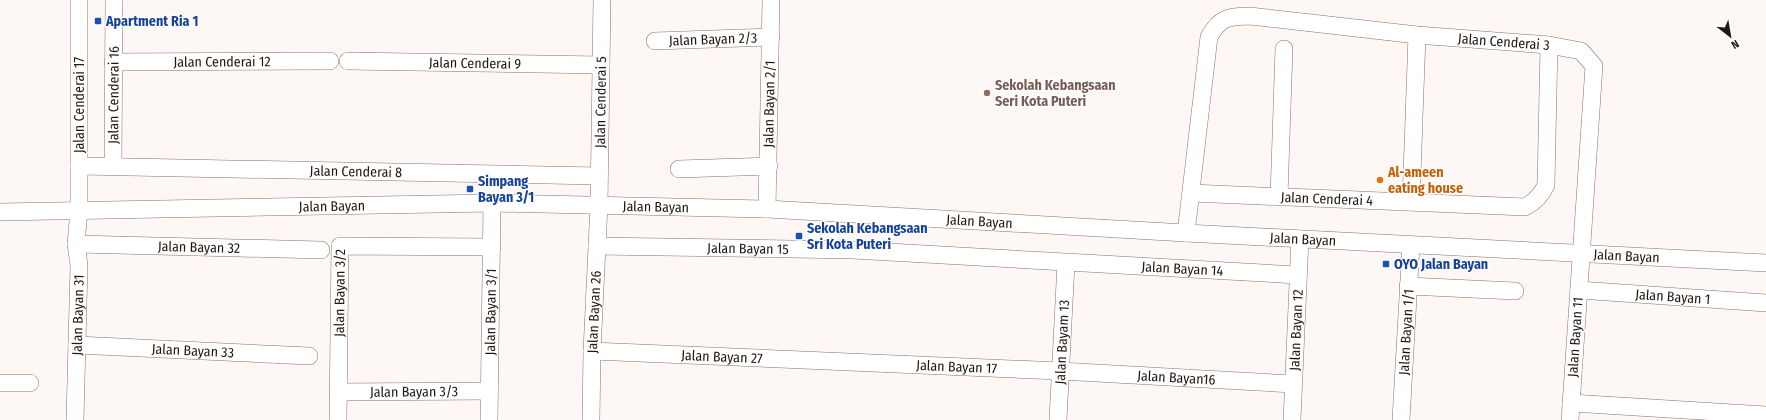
<svg xmlns="http://www.w3.org/2000/svg" width="1766" height="420" font-family="'Fira Sans Condensed',sans-serif">
  <rect width="100%" height="100%" fill="#fdf8f5"/>
  <g fill="none" stroke-linecap="round" stroke-linejoin="round">
    <g stroke="#8a7265" stroke-width="18">
      <g id="minor">
        <path id="s1" d="M655,41l116,-4"/>
        <path id="s2" d="M348,61l253,4"/>
        <path id="s3" d="M113,62l217,-1"/>
        <path id="s4" d="M79,166l520,10"/>
        <path id="s5" d="M113,166l1,-166"/>
        <path d="M679,169l90,-3"/>
        <path id="s6" d="M1191,193l334,14c10,-5 16,-11 21,-22l3,-140"/>
        <path d="M1279,196l5,-147"/>
        <path d="M1411,202l6,-167"/>
        <path id="s7" d="M767,209l4,-209"/>
        <path id="s8" d="M0,212l492,-9 275,6 419,24 580,30"/>
        <path id="s9" d="M1186,233l23,-196c10,-19 20,-21 41,-21l167,19 132,10 32,6 13,15 -24,354"/>
        <path id="s10" d="M76,244l245,6"/>
        <path id="s11" d="M597,246l256,4 445,25"/>
        <path d="M1408,286l107,5"/>
        <path id="s12" d="M1579,290l187,13"/>
        <path id="s13" d="M77,345l232,11"/>
        <path id="s14" d="M592,351l468,20 233,13"/>
        <path d="M0,383h30"/>
        <path id="s15" d="M338,392l151,-1"/>
        <path d="M1571,403l195,12"/>
        <path id="s16" d="M75,420l4,-155 -3,-21 3,-34v-210"/>
        <path id="s17" d="M338,420l2,-174 152,1"/>
        <path id="s18" d="M489,420l3,-217"/>
        <path id="s19" d="M591,420l1,-69 7,-146 3,-205"/>
        <path id="s20" d="M1058,420l8,-157"/>
        <path id="s21" d="M1292,420l8,-181"/>
        <path id="s22" d="M1401,420l10,-175"/>
      </g>
    </g>
    <use href="#minor" stroke="#fff" stroke-width="17"/>
  </g>
  <g fill="#1a4fb4" stroke="#fff" stroke-width="1.5">
    <rect x="94" y="17" width="8" height="8" rx="2"/>
    <rect x="466" y="185" width="8" height="8" rx="2"/>
    <rect x="795" y="232" width="8" height="8" rx="2"/>
    <rect x="1382" y="260" width="8" height="8" rx="2"/>
  </g>
  <circle fill="#8d6e63" stroke="#fff" stroke-width="1.5" cx="987" cy="93" r="4"/>
  <circle fill="#e8710a" stroke="#fff" stroke-width="1.5" cx="1380" cy="180" r="4"/>
  <g text-anchor="middle" stroke-width="3" stroke-linejoin="round" paint-order="stroke">
    <g font-size="14" font-weight="bold" fill="#164399" stroke="#fff" text-anchor="start">
      <text x="106" y="26">Apartment Ria 1</text>
      <text x="478" y="186">Simpang<tspan x="478" dy="16">Bayan 3/1</tspan></text>
      <text x="807" y="233">Sekolah Kebangsaan<tspan x="807" dy="16">Sri Kota Puteri</tspan></text>
      <text x="1394" y="269">OYO Jalan Bayan</text>
    </g>
    <g font-size="14" fill="#211813" stroke="#fff">
      <text dy="5" stroke="none"><textPath href="#s1" startOffset="58">Jalan Bayan 2/3</textPath></text>
      <text dy="5" stroke="none"><textPath href="#s9" startOffset="502">Jalan Cenderai 3</textPath></text>
      <text dy="5" stroke="none"><textPath href="#s3" startOffset="109">Jalan Cenderai 12</textPath></text>
      <text dy="5" stroke="none"><textPath href="#s2" startOffset="127">Jalan Cenderai 9</textPath></text>
      <text dy="5" stroke="none"><textPath href="#s5" startOffset="71">Jalan Cenderai 16</textPath></text>
      <text dy="5" stroke="none"><textPath href="#s19" startOffset="318">Jalan Cenderai 5</textPath></text>
      <text dy="5" stroke="none"><textPath href="#s7" startOffset="105">Jalan Bayan 2/1</textPath></text>
      <text transform="translate(79 105) rotate(-90)" y="5">Jalan Cenderai 17</text>
      <text dy="5" stroke="none"><textPath href="#s4" startOffset="277">Jalan Cenderai 8</textPath></text>
      <text dy="5" stroke="none"><textPath href="#s6" startOffset="136">Jalan Cenderai 4</textPath></text>
      <text dy="5" stroke="none"><textPath href="#s8" startOffset="332">Jalan Bayan</textPath></text>
      <text dy="5" stroke="none"><textPath href="#s8" startOffset="656">Jalan Bayan</textPath></text>
      <text dy="5" stroke="none"><textPath href="#s8" startOffset="980">Jalan Bayan</textPath></text>
      <text dy="5" stroke="none"><textPath href="#s8" startOffset="1304">Jalan Bayan</textPath></text>
      <text dy="5" stroke="none"><textPath href="#s10" startOffset="123">Jalan Bayan 32</textPath></text>
      <text dy="5" stroke="none"><textPath href="#s11" startOffset="151">Jalan Bayan 15</textPath></text>
      <text dy="5" stroke="none"><textPath href="#s8" startOffset="1628">Jalan Bayan</textPath></text>
      <text dy="5" stroke="none"><textPath href="#s11" startOffset="586">Jalan Bayan 14</textPath></text>
      <text dy="5" stroke="none"><textPath href="#s17" startOffset="127">Jalan Bayan 3/2</textPath></text>
      <text dy="5" stroke="none"><textPath href="#s12" startOffset="94">Jalan Bayan 1</textPath></text>
      <text dy="5" stroke="none"><textPath href="#s18" startOffset="108">Jalan Bayan 3/1</textPath></text>
      <text dy="5" stroke="none"><textPath href="#s19" startOffset="108">Jalan Bayan 26</textPath></text>
      <text dy="5" stroke="none"><textPath href="#s16" startOffset="105">Jalan Bayan 31</textPath></text>
      <text dy="5" stroke="none"><textPath href="#s21" startOffset="90">Jalan Bayan 12</textPath></text>
      <text dy="5" stroke="none"><textPath href="#s22" startOffset="88">Jalan Bayan 1/1</textPath></text>
      <text transform="translate(1575 337) rotate(-86)" y="5">Jalan Bayan 11</text>
      <text dy="5" stroke="none"><textPath href="#s20" startOffset="78">Jalan Bayam 13</textPath></text>
      <text dy="5" stroke="none"><textPath href="#s13" startOffset="116">Jalan Bayan 33</textPath></text>
      <text dy="5" stroke="none"><textPath href="#s14" startOffset="130">Jalan Bayan 27</textPath></text>
      <text dy="5" stroke="none"><textPath href="#s14" startOffset="365">Jalan Bayan 17</textPath></text>
      <text dy="5" stroke="none"><textPath href="#s14" startOffset="585">Jalan Bayan16</textPath></text>
      <text dy="5" stroke="none"><textPath href="#s15" startOffset="76">Jalan Bayan 3/3</textPath></text>
    </g>
    <g font-size="14" font-weight="bold" fill="#785e54" stroke="#fff" text-anchor="start">
      <text x="995" y="90">Sekolah Kebangsaan<tspan x="995" dy="16">Seri Kota Puteri</tspan></text>
    </g>
    <g font-size="14" font-weight="bold" fill="#c56008" stroke="#fff" text-anchor="start">
      <text x="1388" y="177">Al-ameen<tspan x="1388" dy="16">eating house</tspan></text>
    </g>
  </g>
  <g transform="translate(1730 36) rotate(149)" stroke="#ffffff" stroke-width="3" paint-order="stroke">
  <path d="M0-3L7 15L0 10L-7 15Z" fill="#211813"/>
  <text y="-6" font-size="11" font-weight="bold" text-anchor="middle" fill="#211813">N</text>
  </g>
</svg>
